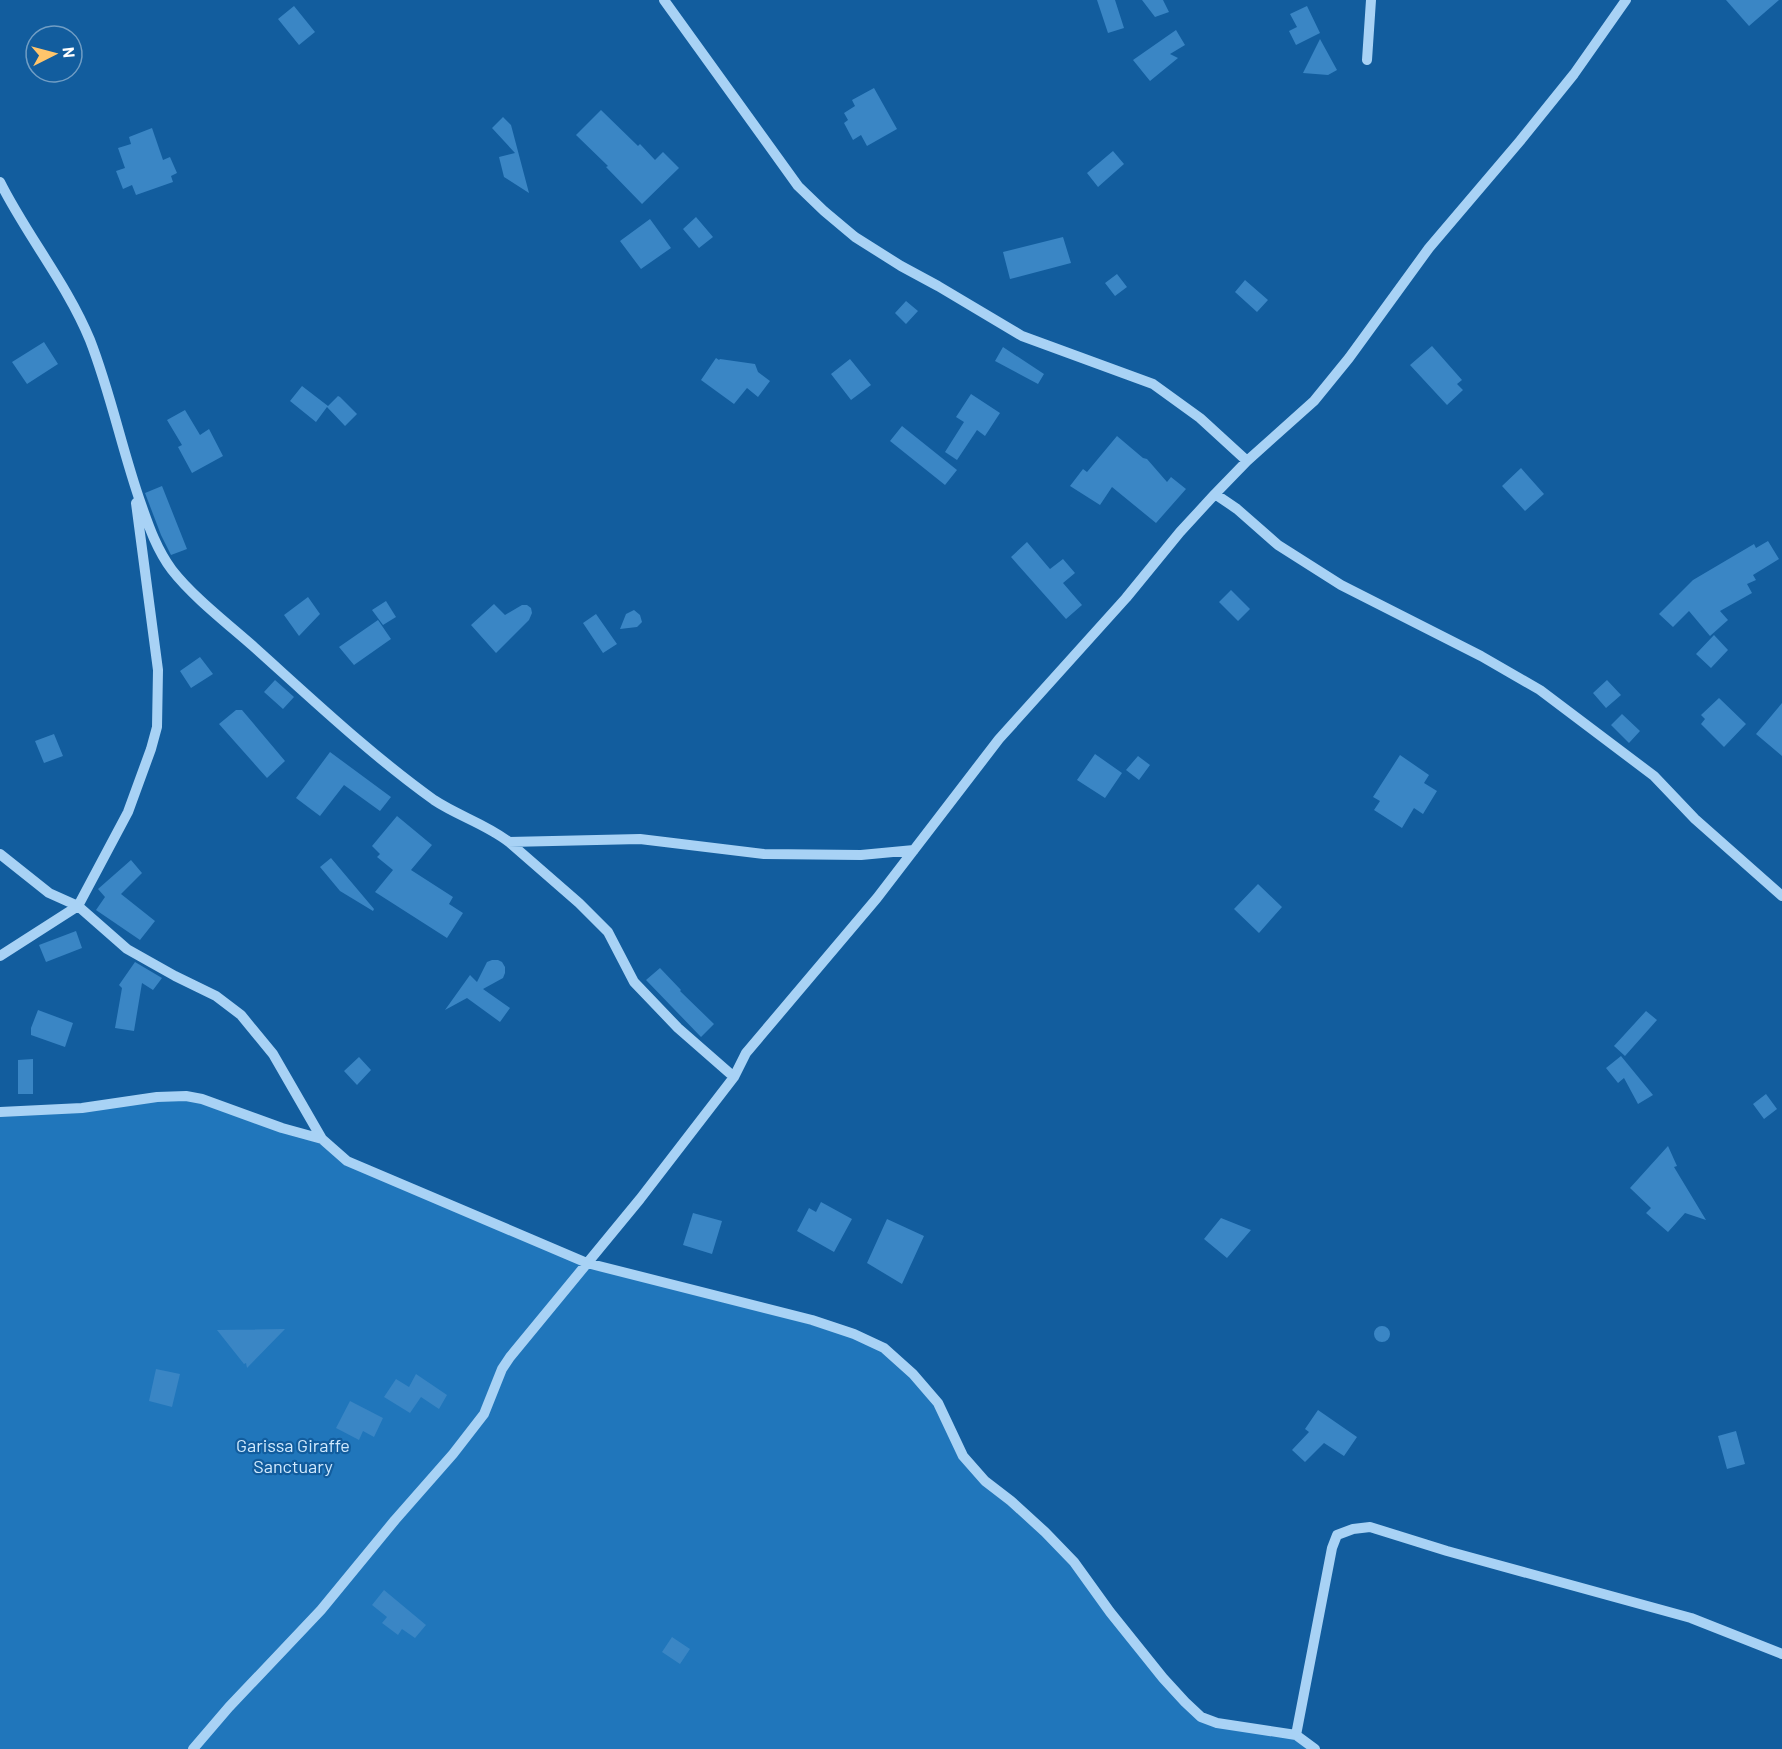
<svg xmlns="http://www.w3.org/2000/svg" width="1782" height="1749" font-family="Barlow,sans-serif">
  <rect width="100%" height="100%" fill="#125d9e"/>
  <path fill="#2076bb" d="M186,1096l136,43 14,14 251,110 172,45 125,40 54,55 25,53 82,76 156,185 95,18 12,14h-1308v-637z"/>
  <path fill="#3a86c5" d="M1097,0h18l9,28 -16,5z
    M1142,0h21l6,12 -14,5z
    M1726,0h53l-30,26z
    M294,6l21,26 -16,13 -21,-26z
    M1307,6l13,27 -24,12 -7,-14 8,-4 -7,-13z
    M1176,30l9,15 -15,9 8,4 -28,23 -17,-21z
    M1320,39l17,31 -9,5 -25,-2z
    M874,88l23,41 -30,17 -6,-11 -8,5 -9,-17 4,-3 -4,-7 11,-7 -3,-6z
    M601,110l37,36 2,-2 15,16 8,-8 16,16 -37,36 -36,-37 2,-1 -32,-31z
    M503,117l8,8 18,68 -25,-16 -5,-20 16,-4 -23,-25z
    M152,128l11,32 7,-3 7,16 -6,3 2,6 -37,13 -4,-10 -9,4 -7,-18 9,-3 -7,-20 13,-4 -2,-7z
    M1113,151l11,13 -26,23 -11,-14z
    M696,217l17,20 -14,11 -16,-19z
    M650,219l21,29 -30,21 -21,-28z
    M1063,237l8,26 -61,16 -7,-27z
    M1117,274l10,13 -12,9 -10,-13z
    M1245,280l23,20 -11,12 -22,-20z
    M906,301l12,10 -12,13 -11,-11z
    M44,342l14,22 -31,20 -15,-22z
    M1432,346l30,34 -5,4 6,6 -16,15 -37,-40z
    M1003,347l41,27 -6,10 -43,-23z
    M716,358l3,2 1,-1 35,5 3,8 12,9 -12,16 -11,-9 -13,16 -33,-24z
    M850,359l21,26 -20,15 -20,-26z
    M302,386l26,20 10,-10 2,1 17,17 -12,12 -18,-19 -11,15 -26,-21z
    M971,394l29,19 -15,23 -8,-6 -20,30 -12,-8 19,-30 -8,-5z
    M185,410l15,25 9,-6 14,27 -31,17 -14,-26 4,-2 -15,-25z
    M902,426l55,44 -12,15 -55,-44z
    M1117,436l26,22 4,1 20,23 4,-5 15,12 -30,34 -44,-36 -12,18 -30,-19 13,-17 4,3z
    M1521,468l23,26 -19,17 -23,-25z
    M162,486l25,63 -16,6 -10,-20 -16,-42z
    M1768,541l11,18 -26,16 3,5 -9,4 5,9 -32,18 8,9 -18,16 -21,-25 -16,16 -14,-13 34,-34 61,-36 2,4z
    M1027,542l23,27 13,-10 12,14 -12,10 19,22 -16,14 -55,-62z
    M1231,590l19,19 -12,12 -19,-19z
    M308,597l12,17 -21,22 -15,-21z
    M386,601l10,16 -13,8 -11,-15z
    M494,604l11,11 17,-10h5l4,3 1,5 -3,7 -33,33 -25,-28z
    M634,610l6,5 2,7 -5,5 -17,2 6,-15z
    M596,614l21,30 -14,9 -20,-30z
    M378,620l13,19 -37,26 -15,-18z
    M1714,635l14,15 -17,18 -15,-14z
    M200,657l13,17 -22,14 -11,-17z
    M275,680l19,17 -11,12 -19,-17z
    M1607,680l14,15 -15,13 -13,-15z
    M1719,698l27,26 -22,23 -23,-23 4,-5 -4,-4z
    M1782,703v53l-26,-22z
    M236,710h6l43,51 -18,17 -48,-54z
    M1622,714l18,17 -11,12 -18,-18z
    M54,734l9,22 -19,7 -9,-22z
    M330,752l61,45 -11,14 -36,-26 -24,31 -24,-18z
    M1095,754l27,19 -17,25 -28,-18z
    M1400,755l29,20 -5,8 13,8 -14,23 -9,-6 -12,20 -28,-18 6,-9 -7,-4z
    M1138,756l12,9 -11,15 -13,-10z
    M397,816l35,29 -21,25 42,27 -4,7 14,9 -16,25 -72,-46 18,-22 -16,-13 3,-3 -8,-8z
    M331,858l43,51 -1,2 -33,-20 -20,-24z
    M131,860l11,13 -21,21 34,27 -15,19 -44,-30 9,-13 -7,-8z
    M1258,884l24,23 -23,26 -25,-24z
    M76,931l6,17 -36,14 -7,-17z
    M492,960h6l4,2 3,5v6l-2,5 -20,11 27,19 -10,14 -33,-24 -22,12 25,-35 7,7 10,-20z
    M135,962l27,16 -9,12 -11,-7 -8,48 -19,-3 7,-40 -3,-3z
    M660,968l21,22 -1,1 34,33 -13,13 -55,-57z
    M38,1010l35,13 -8,24 -34,-12v-7z
    M1646,1011l11,9 -32,36 -11,-10z
    M1621,1056l32,39 -15,9 -14,-26 -6,5 -12,-15z
    M359,1057l12,13 -14,15 -13,-14z
    M33,1059v35h-15v-34z
    M1766,1094l11,15 -13,10 -11,-15z
    M1668,1146l9,20 -3,1 32,53 -21,-7 -17,19 -22,-19 5,-5 -21,-20z
    M821,1202l31,17 -18,33 -37,-21 12,-23 7,4z
    M693,1213l29,8 -10,33 -29,-9z
    M1221,1218l30,12 -24,28 -23,-19z
    M887,1219l37,17 -22,48 -35,-21z
    M1374 1334a8 8 0 1 1 16 0a8 8 0 1 1-16 0Z
    M285,1329l-38,39 -1,-5 -2,1 -27,-34z
    M156,1369l24,5 -8,33 -23,-6z
    M416,1374l31,21 -8,14 -18,-12 -11,16 -26,-16 12,-18 13,8z
    M350,1401l33,17 -9,19 -11,-6 -4,9 -23,-12z
    M1318,1410l39,27 -13,19 -20,-13 -19,19 -13,-12 17,-18 -4,-3z
    M1736,1431l9,33 -18,5 -9,-33z
    M384,1590l42,35 -11,13 -13,-9 -4,6 -16,-12 5,-6 -15,-12z
    M672,1637l18,12 -10,15 -18,-12z"/>
  <g fill="none" stroke-linecap="round" stroke-linejoin="round">
    <path stroke="#a8d2f5" stroke-width="10" d="M664,0l134,186 26,25 31,26 46,29 37,20 84,50 131,48 47,34 47,43
      M1367,60l4,-60
      M0,182c27,54 67,102 90,158 21,54 32,110 51,164 8,23 16,46 31,66 21,27 56,54 82,77 59,53 116,107 180,153 24,16 52,24 75,42l131,-3 124,15 97,1 53,-5
      M1215,494l22,15 41,36 63,40 140,71 59,34 114,86 41,43 87,77
      M509,842l70,61 29,29 26,50 44,46 56,49
      M0,854l49,39 29,13 49,43 48,27 41,20 25,19 32,39 49,85 25,22 240,102 225,57 42,14 30,14 29,26 25,29 25,53 22,25 26,20 34,31 29,30 36,50 53,66 22,24 16,15 16,6 79,12 19,14
      M0,956l78,-50 50,-94 23,-63 6,-22 1,-57 -22,-167
      M0,1112l82,-4 75,-11 29,-1 16,3 80,29 40,11
      M1296,1735l36,-187 5,-13 16,-6 17,-2 77,24 244,67 91,36
      M193,1749l36,-42 92,-97 74,-90 58,-66 31,-40 18,-45 8,-12 130,-158 94,-122 12,-24 131,-155 122,-159 127,-141 54,-66 35,-38 32,-33 67,-60 35,-43 80,-110 91,-107 54,-67 52,-74"/>
  </g>
  <g text-anchor="middle" stroke-width="4.5" stroke-linejoin="round" paint-order="stroke">
    <g font-size="18" fill="#d1eafe" stroke="#125d9e">
      <text x="293" y="1452">Garissa Giraffe<tspan x="293" dy="21">Sanctuary</tspan></text>
    </g>
  </g>
  <g transform="translate(54 54) rotate(84)"><circle r="28" fill="#125d9e" stroke="#719ec5" stroke-width="1.5"/>
  <path d="M0-4.5L10 22L0 15L-10 22Z" fill="#ffc56b"/>
  <text y="-9" font-size="16" font-weight="bold" text-anchor="middle" fill="#ffffff">N</text>
  </g>
</svg>
